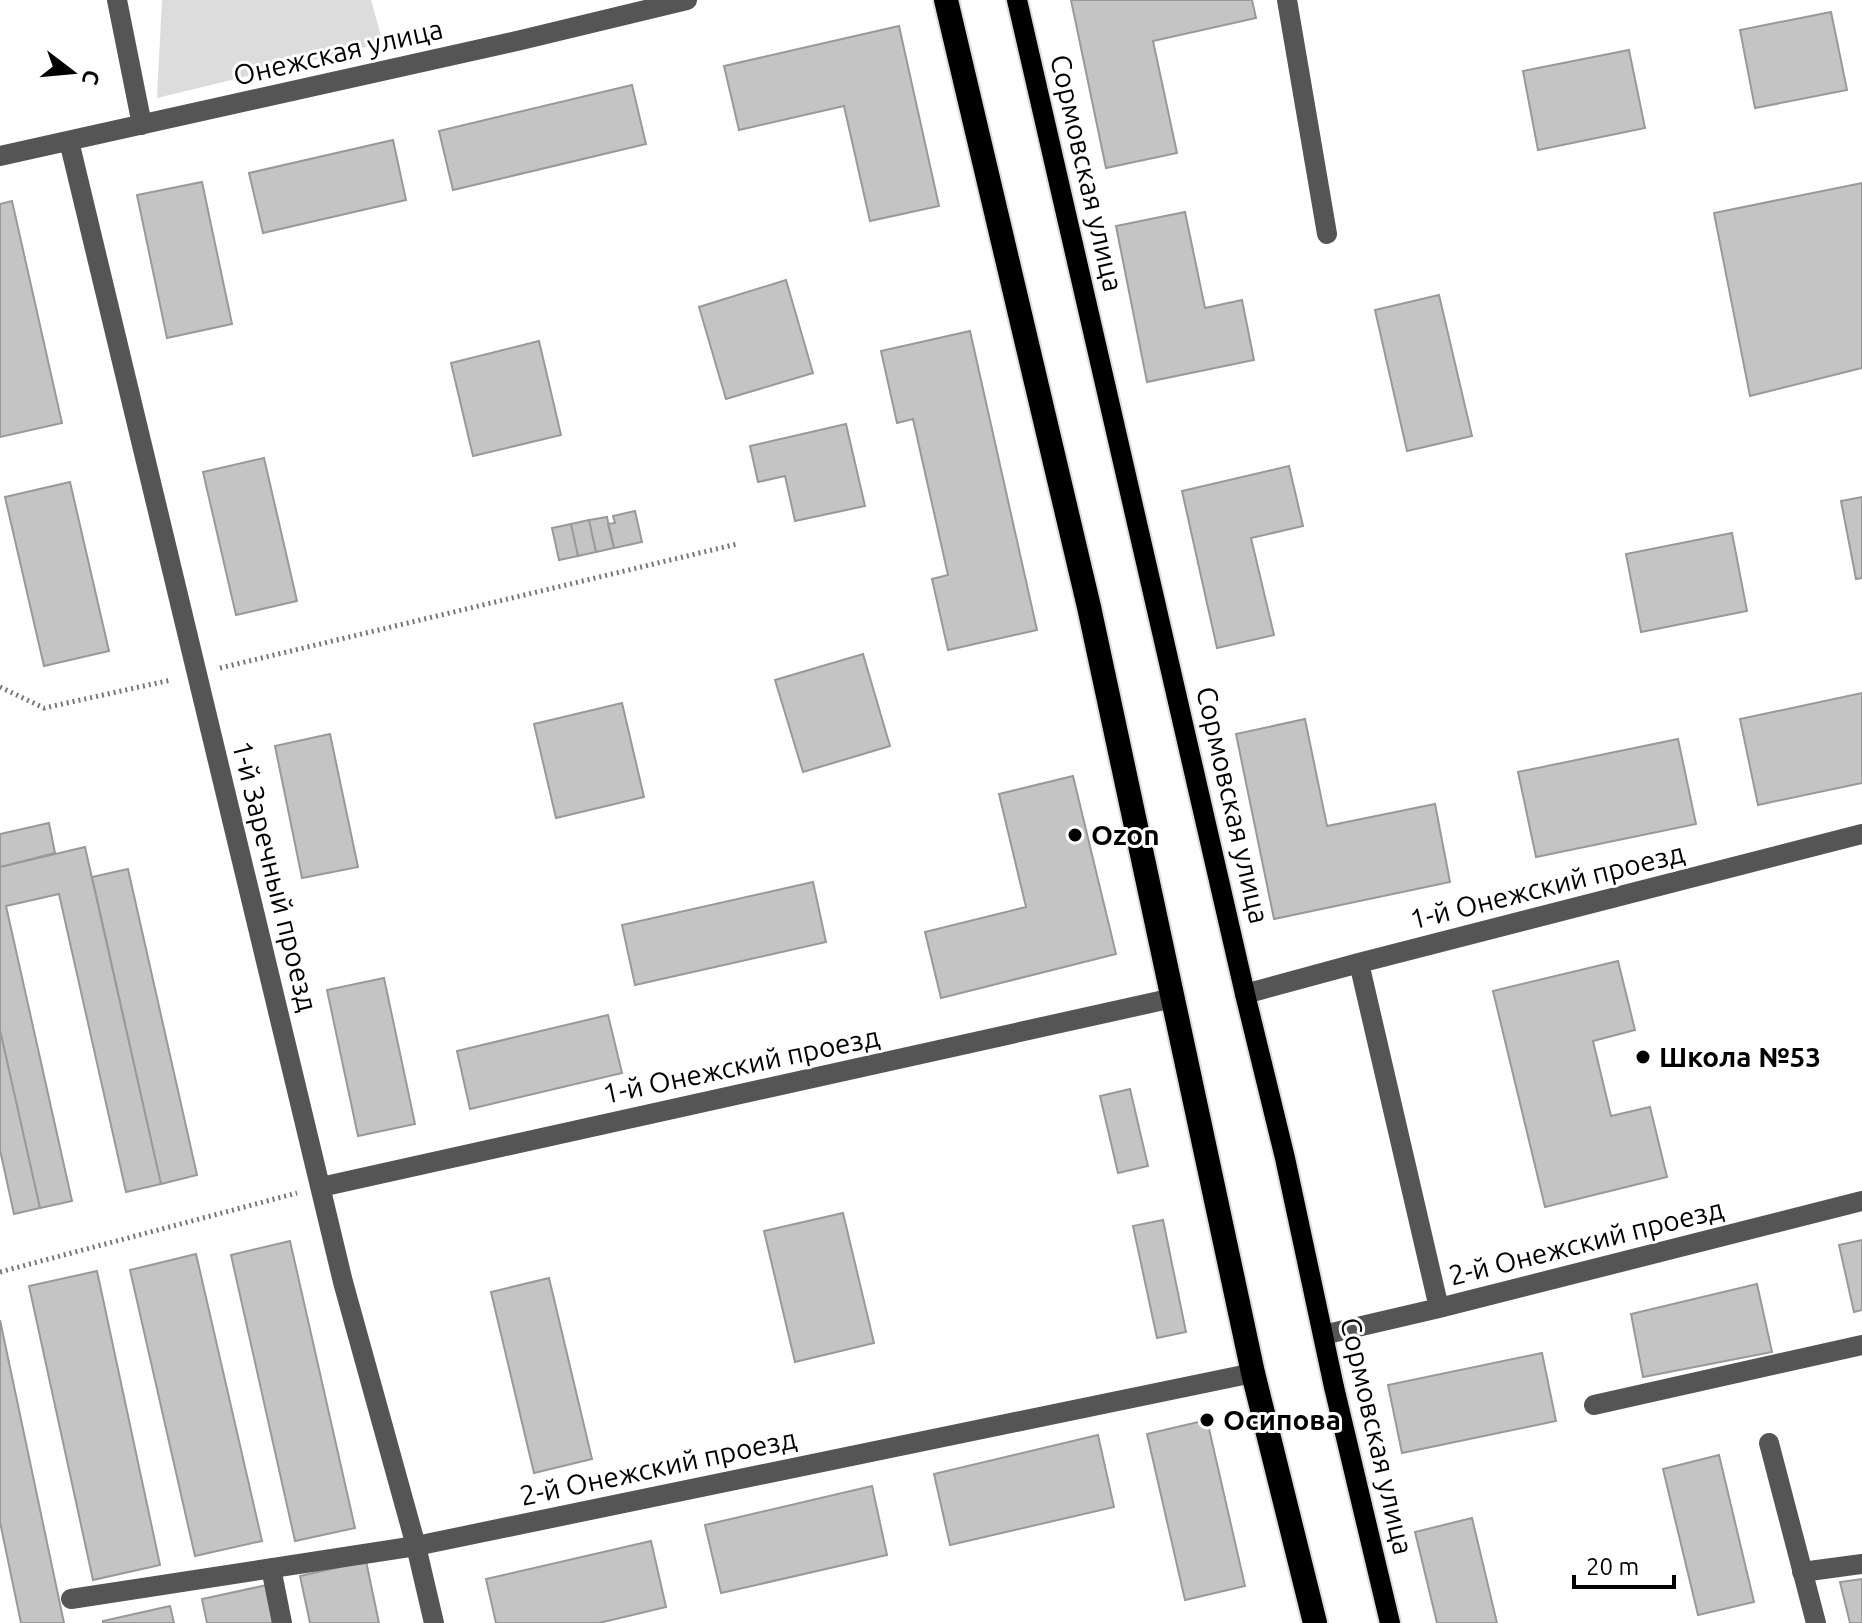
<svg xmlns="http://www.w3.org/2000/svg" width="1862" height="1623" font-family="Ubuntu,sans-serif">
  <rect width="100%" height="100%" fill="#fff"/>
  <path fill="#dcdcdc" d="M162,0h209l12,43 -226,55z"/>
  <path fill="#c4c4c4" stroke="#999" stroke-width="2" d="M1071,0h181l4,18 -103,23 24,112 -71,15z
    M1831,12l16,78 -92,18 -15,-78z
    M899,26l40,180 -69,15 -26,-115 -105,24 -15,-64z
    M1629,50l16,78 -107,22 -15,-79z
    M632,85l14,59 -193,46 -14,-59z
    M393,140l13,60 -143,33 -14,-60z
    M202,182l30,142 -65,14 -30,-143z
    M1862,183v185l-112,28 -36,-183z
    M12,201l50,222 -62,14v-233z
    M1185,212l20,96 37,-8 12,60 -107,22 -31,-156z
    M786,280l27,93 -87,26 -27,-92z
    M1439,295l33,141 -65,15 -32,-141z
    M970,331l67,299 -89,20 -16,-71 16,-4 -35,-156 -16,4 -16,-72z
    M539,341l22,94 -88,21 -22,-93z
    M846,424l19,82 -70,15 -10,-45 -27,6 -8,-36z
    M264,458l33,143 -61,14 -33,-143z
    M1289,466l14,60 -52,12 23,97 -57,13 -35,-157z
    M70,482l39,169 -65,15 -39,-169z
    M1862,497v81l-6,1 -15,-78z
    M635,511l7,31 -28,6 -6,-24 7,-1 -2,-7z
    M607,517l7,31 -18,4 -7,-32z
    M589,520l7,32 -18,4 -7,-32z
    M571,524l7,32 -19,4 -7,-32z
    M1732,533l15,78 -106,21 -15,-78z
    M863,654l27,92 -87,26 -28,-92z
    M1862,693v90l-104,22 -18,-86z
    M622,703l22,94 -88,21 -22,-94z
    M1305,719l22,107 108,-22 15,78 -176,37 -38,-185z
    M330,734l28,133 -56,11 -27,-132z
    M1678,739l18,85 -160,33 -18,-85z
    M1073,776l43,178 -175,44 -16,-66 101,-25 -27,-113z
    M49,823l6,30 -55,14v-33z
    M85,847l76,337 -35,8 -67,-298 -53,12 66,295 -32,7 -40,-178v-163z
    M128,869l69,306 -36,9 -69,-307z
    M813,882l13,60 -191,43 -13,-60z
    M1618,961l17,69 -42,11 18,75 39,-9 17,70 -122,30 -52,-216z
    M384,978l31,146 -57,12 -31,-146z
    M608,1015l14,58 -152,36 -13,-58z
    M0,1030l40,178 -26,6 -14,-64z
    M1130,1089l18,77 -30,7 -18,-77z
    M843,1213l31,130 -79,19 -31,-131z
    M1163,1220l23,112 -29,6 -24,-112z
    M1862,1240v70l-8,2 -15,-67z
    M290,1241l65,287 -60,13 -64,-286z
    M196,1254l66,287 -67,15 -65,-286z
    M97,1271l63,294 -67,15 -64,-294z
    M549,1278l43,181 -58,14 -43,-181z
    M1757,1284l15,68 -129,25 -12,-63z
    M0,1320l64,303h-43l-21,-101z
    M1542,1353l14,68 -154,32 -14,-68z
    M1207,1420l38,166 -60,14 -38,-166z
    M1098,1435l16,72 -164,38 -16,-71z
    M1719,1455l35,147 -56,13 -35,-146z
    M872,1486l15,69 -166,38 -16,-68z
    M1472,1518l25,105h-60l-22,-91z
    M651,1541l15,66 -67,16h-103l-10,-44z
    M366,1561l13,62h-69l-10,-47z
    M1862,1579v44h-12l-10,-41z
    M267,1585l8,38h-68l-5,-24z
    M170,1606l4,17h-71v-2z"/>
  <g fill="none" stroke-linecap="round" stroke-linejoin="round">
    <g stroke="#dbdbdb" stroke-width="24">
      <path id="major" d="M1017,0l228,994 40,164 49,229 56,236"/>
    </g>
    <g stroke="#dbdbdb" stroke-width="28">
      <path id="highway" d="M946,0l143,607 164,766 62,250"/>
    </g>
    <path stroke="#777" stroke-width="5" stroke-dasharray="2 4" stroke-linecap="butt" d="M220,668l517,-124
      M0,687l44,21 127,-28
      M0,1272l297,-79"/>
    <path stroke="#555" stroke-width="20" d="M117,0l25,125
      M1287,0l40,234
      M69,141l274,1141 73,264 18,77
      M0,156l521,-116 166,-40
      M1359,963l80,345
      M1245,994l114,-31 503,-129
      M321,1187l852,-189
      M1323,1335l116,-27 423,-107
      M1594,1405l268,-60
      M1769,1443l47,180
      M271,1568l11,55
      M1802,1572l60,-8
      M71,1599l345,-53 837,-173"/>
    <use href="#major" stroke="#000" stroke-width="20"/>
    <use href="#highway" stroke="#000" stroke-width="24"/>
  </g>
  <g fill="#000" stroke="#fff" stroke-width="3">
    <circle cx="1075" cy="835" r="8"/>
    <circle cx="1643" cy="1057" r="8"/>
    <circle cx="1207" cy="1420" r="8"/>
  </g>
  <g text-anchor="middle" stroke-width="6" stroke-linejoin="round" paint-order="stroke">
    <g font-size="28" fill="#000" stroke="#fff">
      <text transform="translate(338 52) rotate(-13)" y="10">Онежская улица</text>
      <text transform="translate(1087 173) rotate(77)" y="10">Сормовская улица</text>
      <text transform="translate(1233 805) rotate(77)" y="10">Сормовская улица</text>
      <text transform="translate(275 876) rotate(76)" y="10">1-й Заречный проезд</text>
      <text transform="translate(1547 886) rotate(-14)" y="10">1-й Онежский проезд</text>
      <text transform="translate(741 1065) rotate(-12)" y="10">1-й Онежский проезд</text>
      <text transform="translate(1586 1242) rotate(-14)" y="10">2-й Онежский проезд</text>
      <text transform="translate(1377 1436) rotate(77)" y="10">Сормовская улица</text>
      <text transform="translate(658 1467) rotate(-12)" y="10">2-й Онежский проезд</text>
    </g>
    <g font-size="28" font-weight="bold" fill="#000" stroke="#fff" text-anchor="start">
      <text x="1091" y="845">Ozon</text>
      <text x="1659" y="1067">Школа №53</text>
      <text x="1223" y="1430">Осипова</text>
    </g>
  </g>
  <g transform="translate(72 72) rotate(106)" stroke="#ffffff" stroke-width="6" paint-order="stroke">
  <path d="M0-6L14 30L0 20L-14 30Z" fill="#000000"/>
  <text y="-12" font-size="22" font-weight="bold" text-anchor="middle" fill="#000000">С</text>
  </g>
  <path d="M1574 1575v12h100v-12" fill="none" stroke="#000000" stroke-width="4"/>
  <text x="1586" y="1575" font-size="24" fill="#000000" stroke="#ffffff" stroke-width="6" paint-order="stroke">20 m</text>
</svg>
